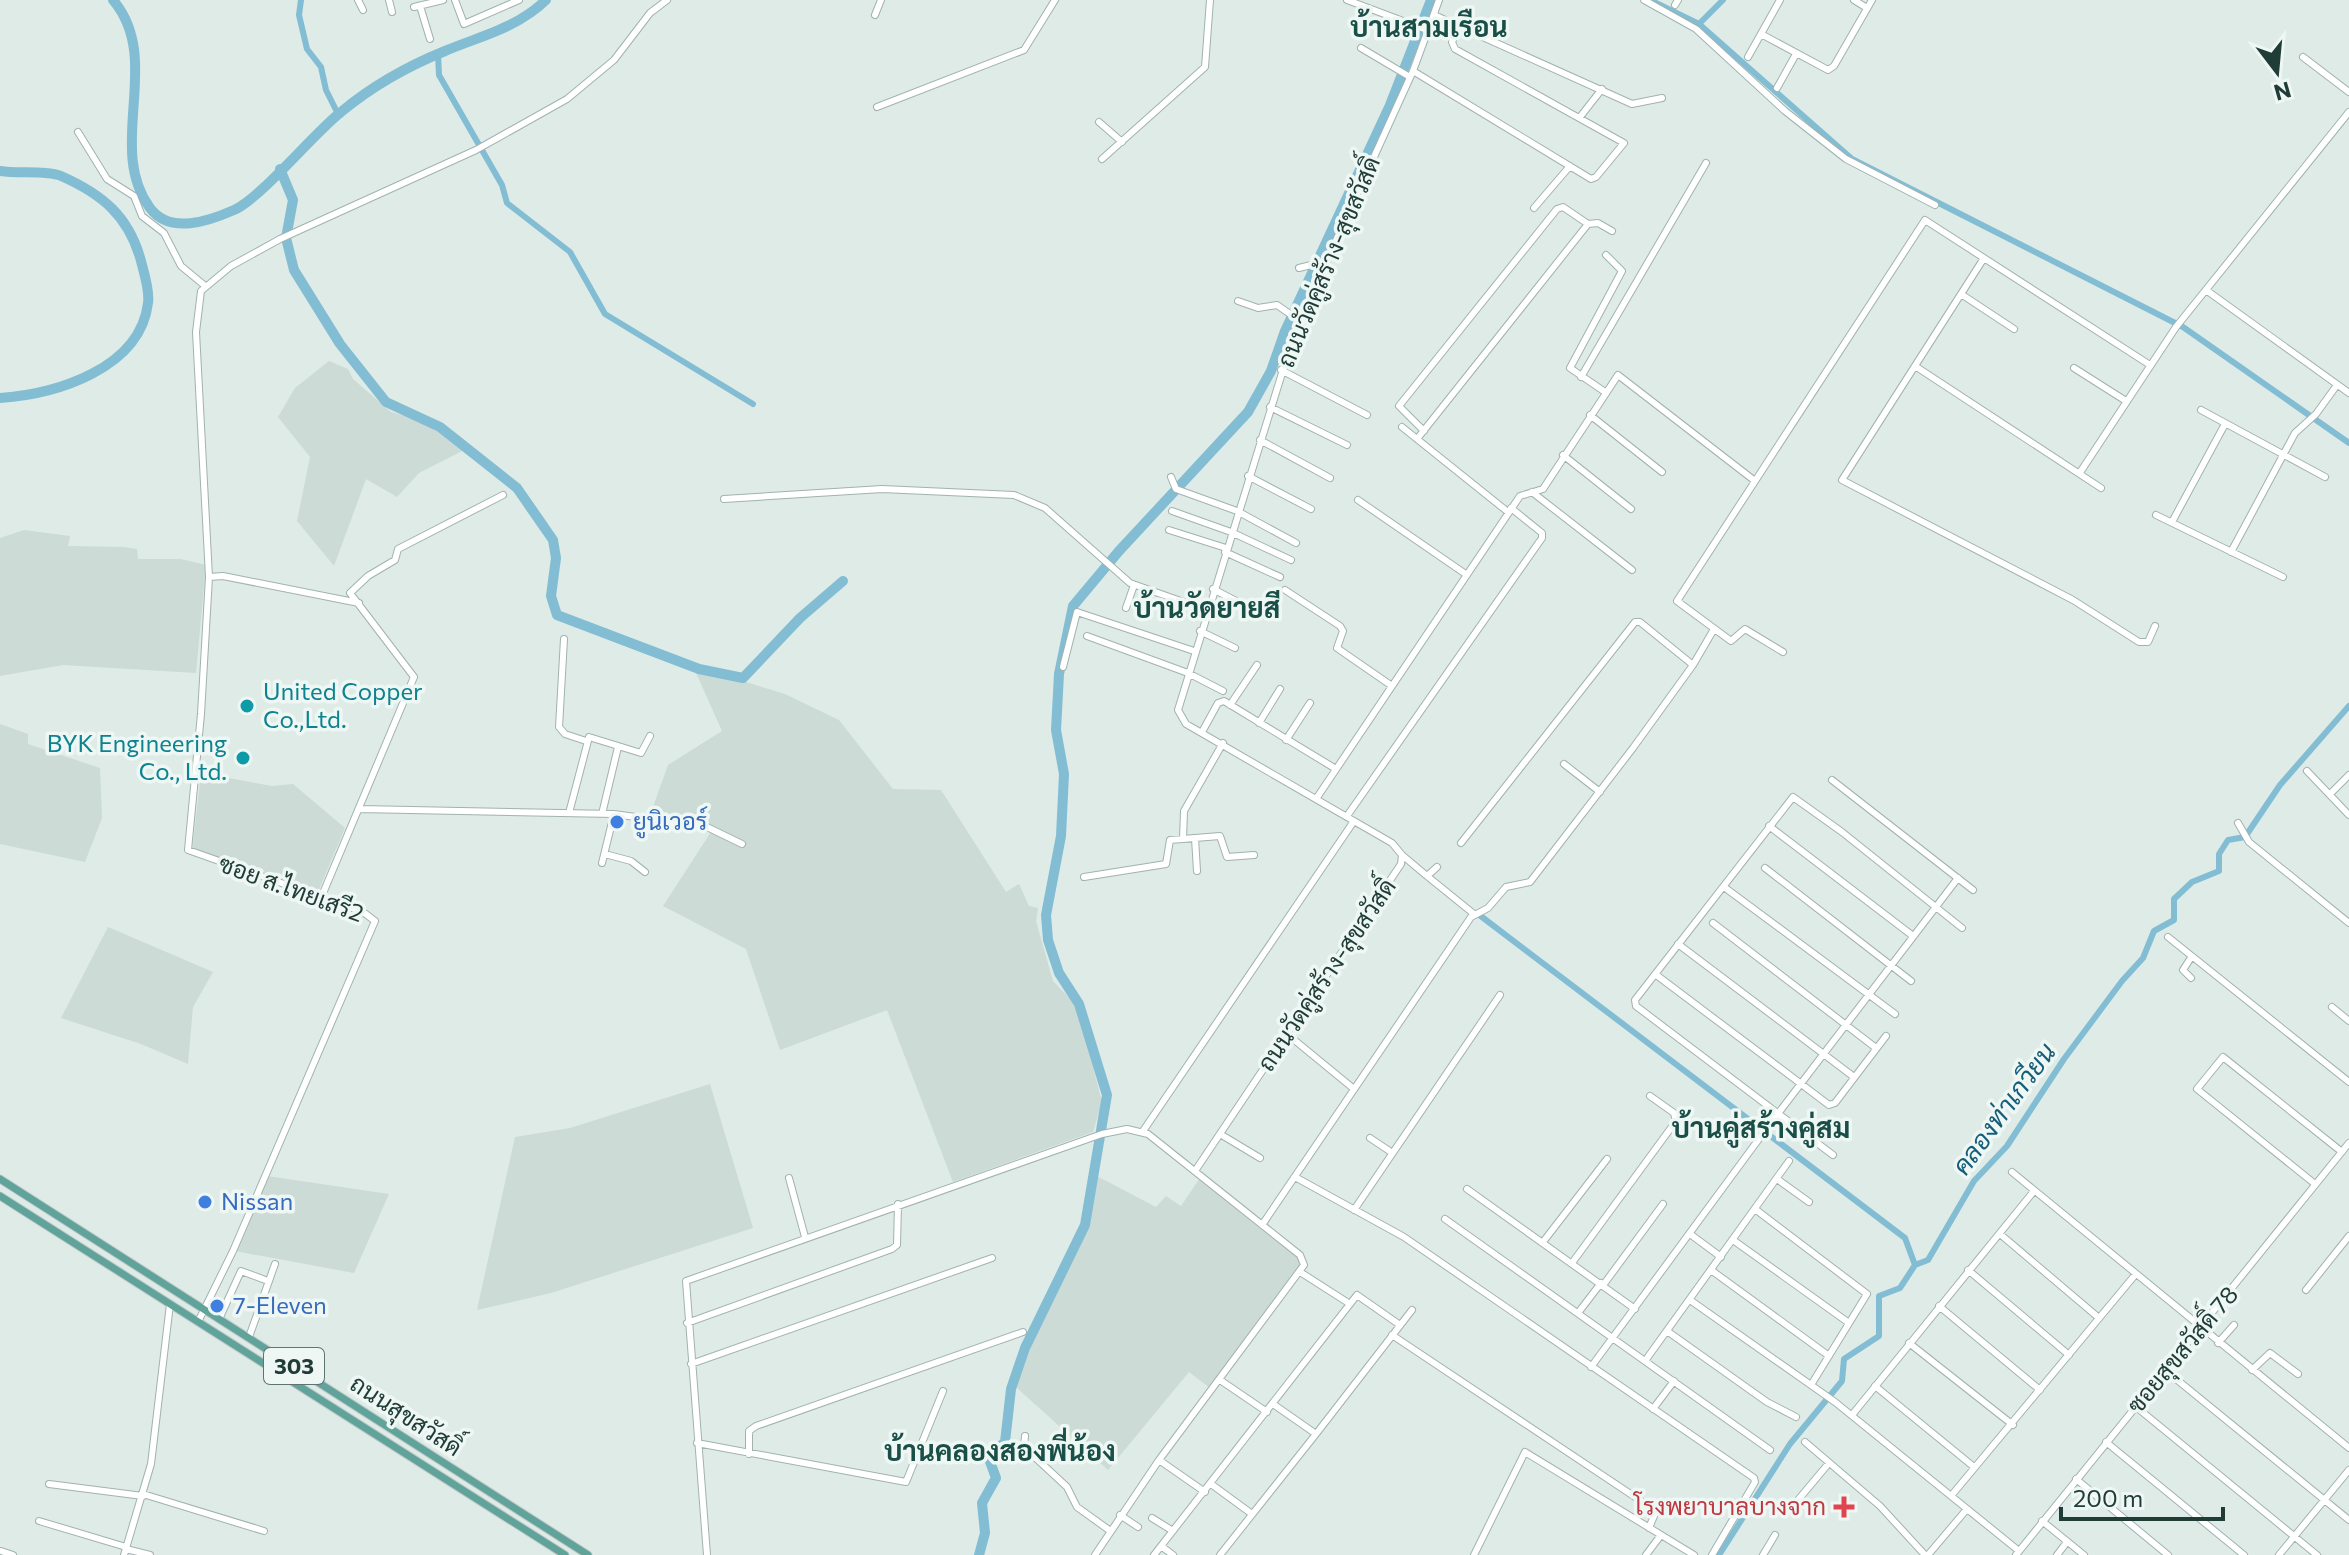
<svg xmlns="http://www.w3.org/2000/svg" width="2349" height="1555" font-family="Commissioner,Sarabun,sans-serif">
  <rect width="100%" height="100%" fill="#deebe7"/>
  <path fill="#ccdbd6" d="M329,361l19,8 5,10 38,33 35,10 40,27 -47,24 -22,24 -31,-18 -32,87 -37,-45 13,-64 -32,-40 17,-29z
    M24,530l46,6 -2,10 55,1 14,2 1,10h43l25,6 -10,108 -133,-8 -63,11v-138z
    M693,666l92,28 54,26 54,69 48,1 65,102 13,-8 10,22 9,2 -2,13 17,60 25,26 24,95 -9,30 -140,50 -66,-172 -107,40 -34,-101 -83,-43 48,-74 -63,-11 20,-56 54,-34z
    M0,724l28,10v10l72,24 2,50 -17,44 -85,-18z
    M201,773l71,13 21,-2 52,44 -28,66 -125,-42z
    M108,927l105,45 -20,35 -5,57 -47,-20 -80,-26z
    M710,1084l43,144 -202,65 -74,17 38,-173 55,-9z
    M1093,1174l63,33 10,-11 15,10 19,-28 100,80 -1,9 -89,121 -21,-16 -81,98 -91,-82 4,-19 56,-124z
    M267,1176l122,18 -35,79 -119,-22z"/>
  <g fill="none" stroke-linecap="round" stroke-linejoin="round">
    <path stroke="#82bdd4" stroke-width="6" d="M301,0l-2,15 8,34 14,18 5,23 12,24
      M1650,0l49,24 153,135 331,168 166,116
      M1699,24l24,-24
      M438,54l1,21 63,110 5,18 63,49 35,62 148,90
      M1478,914l427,324 10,27
      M1719,1555l71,-111 52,-63 2,-22 35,-23v-40l21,-8 15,-23 13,-5 46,-79 33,-35 57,-87 58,-78 21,-23 11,-27 20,-11v-21l18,-17 27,-11v-17l9,-14 17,-3 35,-52 69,-79"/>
    <path stroke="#82bdd4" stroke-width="10" d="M113,0c51,60 -8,147 37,208 20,27 59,13 84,2 27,-12 79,-76 107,-98 30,-25 67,-46 104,-61 36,-15 72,-23 101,-51
      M280,169l13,31 -7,38 8,32 46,74 46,58 54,25 77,61 36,52 3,18 -5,38 6,19 142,54 44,9 57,-60 43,-37
      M0,171c17,3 47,-1 61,5 41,18 68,40 80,85 3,12 9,30 7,42 -8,66 -92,91 -148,95
      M979,1555l6,-22 -3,-30 14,-25 -8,-22 17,-14 6,-53 14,-41 60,-123 22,-130 -28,-91 -20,-31 -11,-33 -2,-25 15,-79 3,-62 -8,-44 3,-56 14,-68 46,-55 129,-139 23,-41 14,-40 105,-226 41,-105"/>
    <g stroke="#a1b3af" stroke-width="8">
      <path id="minor" d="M358,0l5,10
        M389,0l3,12
        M455,0l9,24 55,-24
        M1347,0l80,30
        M1644,0l52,29 89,82 61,48 89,46
        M1854,0l13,8
        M1675,5l3,-5
        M420,6l10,33
        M414,7l29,-7
        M875,15l6,-15
        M1434,15l198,89 30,-6
        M1761,34l67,36 6,-4 38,-66
        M1361,48l49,29
        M1748,57l32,-57
        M2303,57l46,35
        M1413,71l178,108 5,-2 28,-34 -169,-94 -3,-7 7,-16
        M1777,88l19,-34
        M877,107l147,-57 31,-50
        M1580,117l22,-28
        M1099,122l23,20
        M78,132l29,47 27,17 8,20 22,17 17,33 23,19
        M1102,159l103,-92 5,-67
        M1534,208l36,-42
        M1984,258l-142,222 231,120 66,42h9l7,-16
        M1299,268l12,-3 10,4
        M2206,290l143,103
        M1961,294l53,35
        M1238,301l20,7 19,-3 23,16
        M1915,366l186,122
        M2074,368l52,33
        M1281,370l86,45
        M1581,377l125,-214
        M1605,392l-35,-24 52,-97 -16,-16
        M1270,407l77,38
        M2201,410l124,67
        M1590,415l72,57
        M1402,427l106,85
        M1424,431l-25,-25 158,-197 6,-2 25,17 10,-1 14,8
        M1417,439l171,-215
        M1260,440l70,38
        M1563,455l68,54
        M2081,471l95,-144 173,-215
        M1248,476l63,33
        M1171,477l5,12 61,22 59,32
        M1532,492l100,78
        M724,499l158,-10 132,6 31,13 85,75 76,27
        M1358,500l109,75
        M1172,511l59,21 60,28
        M2156,515l127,62
        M2172,522l53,-98
        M1169,530l57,18
        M1225,552l55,25
        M2231,552l64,-119 21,-19 21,-29
        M209,577l14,-1 136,27
        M1213,589l50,26
        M1285,590l55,36 3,5 -6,17 55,38
        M1126,608l8,-23
        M1200,631l35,17
        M1087,636l101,37 35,18
        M564,639l-5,88 6,7 21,7
        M1783,652l-38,-23 -14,12 -54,-40 248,-381 225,145
        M1063,667l14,-55 117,39
        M1230,705l27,-40
        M1259,723l21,-34
        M1202,732l16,-29 6,-2 112,68
        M1286,740l24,-37
        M1564,764l36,28
        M2307,771l42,44
        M1832,780l141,110
        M2330,794l19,-19
        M1316,799l204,-303 23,-7 75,-114 137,106
        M360,809l254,5 93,13 35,17
        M569,813l20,-76 52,16 9,-17
        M602,814l16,-67
        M1347,816l195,-278v-5l-31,-25
        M2238,823l11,19 100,81
        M1769,826l144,110
        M1195,838l2,33
        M1183,839l1,-28 39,-68
        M1461,843l174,-221h5l53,43
        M605,854l26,7 14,11
        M1402,855l25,21 10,-9
        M602,863l12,-49
        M1765,868l146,113
        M1427,876l47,38
        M1084,877l82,-13 4,-24 50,-4 7,21 27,-2
        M1724,887l171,127
        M321,898l93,-221 -64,-84 18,-17 27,-16 3,-11 105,-54
        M1713,923l163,125
        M2168,937l181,145
        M1678,944l176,133
        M1655,974l174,131 6,-2 51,-67
        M2191,978l-8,-8 9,-14
        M2332,1007l17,14
        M1287,1034l67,55
        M1143,1131l211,-310
        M1220,1134l40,24
        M1370,1138l21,14
        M1833,1155l-197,-149 -1,-6 158,-203 49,35 120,96
        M1195,1171l206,-307 1,-9 -10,-12 -206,-119 -8,-14 117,-379 118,-260 26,-71
        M2012,1172l337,276
        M1295,1177l109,60 350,241 1,4 -43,73
        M789,1178l16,59
        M1777,1179l32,23
        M2315,1184l-118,-95 26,-32 119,95
        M1467,1189l168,120
        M1755,1209l112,85 -56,91
        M1354,1210l146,-215
        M1445,1219l325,231
        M1262,1225l209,-308 17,-9 18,-21 24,-5 103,-134 60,-83 21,-36
        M1690,1234l31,23
        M2000,1234l99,84
        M1733,1240l116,83
        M1543,1242l64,-83
        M1572,1263l104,-142 -2,-8 -24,-17
        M1711,1270l118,86
        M1968,1270l101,85
        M1300,1272l50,32
        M1604,1284l59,-80
        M2306,1290l43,-54
        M1690,1300l145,102 184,149
        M1939,1306l101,84
        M1578,1313l23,-30
        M220,1317l21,-46 27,10
        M198,1322l35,-71 142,-330 -12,-9 -175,-62 13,-136 8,-137 -13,-245 5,-41 30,-25 49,-27 196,-89 91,-51 47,-39 36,-47 17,-13
        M687,1323l205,-74 5,-4 1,-41
        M1667,1331l100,71 29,15
        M1392,1335l264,176 -7,17
        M249,1337l26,-73
        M1909,1343l104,82
        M2218,1343l16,-18
        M1645,1361l144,-200
        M691,1364l301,-106
        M1591,1367l176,-239 191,-250
        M2165,1370l184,150
        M2252,1370l18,-17 28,21
        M1220,1380l47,32
        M1875,1386l99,81
        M2135,1406l182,149
        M1653,1409l21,-28
        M1852,1415l182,-224
        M1316,1434l96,-124
        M1025,1436l-1,11 43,40 10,20 32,23
        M1805,1442l75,64 45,49
        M2106,1442l138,113
        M697,1443l209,39 37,-91
        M749,1454v-23l7,-5 267,-94
        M1159,1460l46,32
        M2076,1479l92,76
        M49,1484l94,12
        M1211,1484l41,30
        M143,1494l121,37
        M1951,1496l184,-221
        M1798,1500l31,-37
        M1120,1515l18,12
        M1152,1518l21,13
        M39,1521l87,26
        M2042,1521l42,34
        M1161,1546l12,9
        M126,1549l24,6
        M1,1551l12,4
        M124,1555l27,-91 19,-160
        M707,1555l-21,-274 416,-147 25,-5 21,5 152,121 4,10 -145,195 -64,95
        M1154,1555l203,-260 43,30
        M1220,1555l96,-121 -43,-30
        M1474,1555l51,-103 169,103
        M1646,1555l15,-20
        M1763,1555l12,-20
        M1928,1555l39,-46
        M2016,1555l333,-412
        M2057,1555l10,-13
        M2279,1555l70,-85"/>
    </g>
    <g stroke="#c0c8c7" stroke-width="9">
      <path id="major" d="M0,1179l588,376
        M0,1196l565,359"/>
    </g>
    <use href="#minor" stroke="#fff" stroke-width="6"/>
    <use href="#major" stroke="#60a39a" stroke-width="7"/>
  </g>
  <g fill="#0f9aa8" stroke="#eff7f4" stroke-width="3">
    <circle cx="247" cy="706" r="8"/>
    <circle cx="243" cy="758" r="8"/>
  </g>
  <g fill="#3f7fe0" stroke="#eff7f4" stroke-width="3">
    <circle cx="617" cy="822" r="8"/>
    <circle cx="205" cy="1202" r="8"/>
    <circle cx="217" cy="1306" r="8"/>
  </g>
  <path fill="#e0444e" stroke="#eff7f4" stroke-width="3" d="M1840 1495h8v8h8v8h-8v8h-8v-8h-8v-8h8z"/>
  <g text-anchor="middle" stroke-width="7" stroke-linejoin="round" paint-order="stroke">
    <rect fill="#eff7f4" stroke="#5d7470" stroke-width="2" x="264" y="1348" width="60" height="36" rx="6"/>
    <g font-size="22" font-weight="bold" fill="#1f3c37">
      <text x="294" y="1374">303</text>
    </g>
    <g font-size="24" fill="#1f3c37" stroke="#eff7f4">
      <text transform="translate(1329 262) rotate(-67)" y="8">ถนนวัดคู่สร้าง-สุขสวัสดิ์</text>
      <text transform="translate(291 889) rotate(20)" y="8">ซอย ส.ไทยเสรี2</text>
      <text transform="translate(1327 975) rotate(-56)" y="8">ถนนวัดคู่สร้าง-สุขสวัสดิ์</text>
      <text transform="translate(2183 1350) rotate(-50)" y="8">ซอยสุขสวัสดิ์ 78</text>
      <text transform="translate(406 1416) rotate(33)" y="8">ถนนสุขสวัสดิ์</text>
    </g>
    <g font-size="24" fill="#0d838f" stroke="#eff7f4" text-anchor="start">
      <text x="263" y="700">United Copper<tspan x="263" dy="28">Co.,Ltd.</tspan></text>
      <text x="227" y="752" text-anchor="end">BYK Engineering<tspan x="227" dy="28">Co., Ltd.</tspan></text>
    </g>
    <g font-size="24" fill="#366cbe" stroke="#eff7f4" text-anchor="start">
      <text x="633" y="830">ยูนิเวอร์</text>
      <text x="221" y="1210">Nissan</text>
      <text x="233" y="1314">7-Eleven</text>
    </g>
    <g font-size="24" fill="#be3a42" stroke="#eff7f4" text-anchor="end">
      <text x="1826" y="1515">โรงพยาบาลบางจาก</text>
    </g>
    <g font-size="26" font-style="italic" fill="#165d7a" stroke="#eff7f4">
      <text transform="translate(2004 1109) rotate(-54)" y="9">คลองท่าเกวียน</text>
    </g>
    <g font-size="28" font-weight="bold" fill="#1a4f48" stroke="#eff7f4">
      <text x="1429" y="37">บ้านสามเรือน</text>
      <text x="1207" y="618">บ้านวัดยายสี</text>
      <text x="1761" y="1138">บ้านคู่สร้างคู่สม</text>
      <text x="1000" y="1461">บ้านคลองสองพี่น้อง</text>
    </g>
  </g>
  <g transform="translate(2277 72) rotate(164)" stroke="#eff7f4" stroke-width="6" paint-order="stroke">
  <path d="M0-6L14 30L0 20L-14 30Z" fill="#1f3c37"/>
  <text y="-12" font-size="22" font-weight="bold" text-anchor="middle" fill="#1f3c37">N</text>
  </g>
  <path d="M2061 1507v12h162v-12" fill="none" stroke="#1f3c37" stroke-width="4"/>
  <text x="2073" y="1507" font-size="24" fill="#1f3c37" stroke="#eff7f4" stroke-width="6" paint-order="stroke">200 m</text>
</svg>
